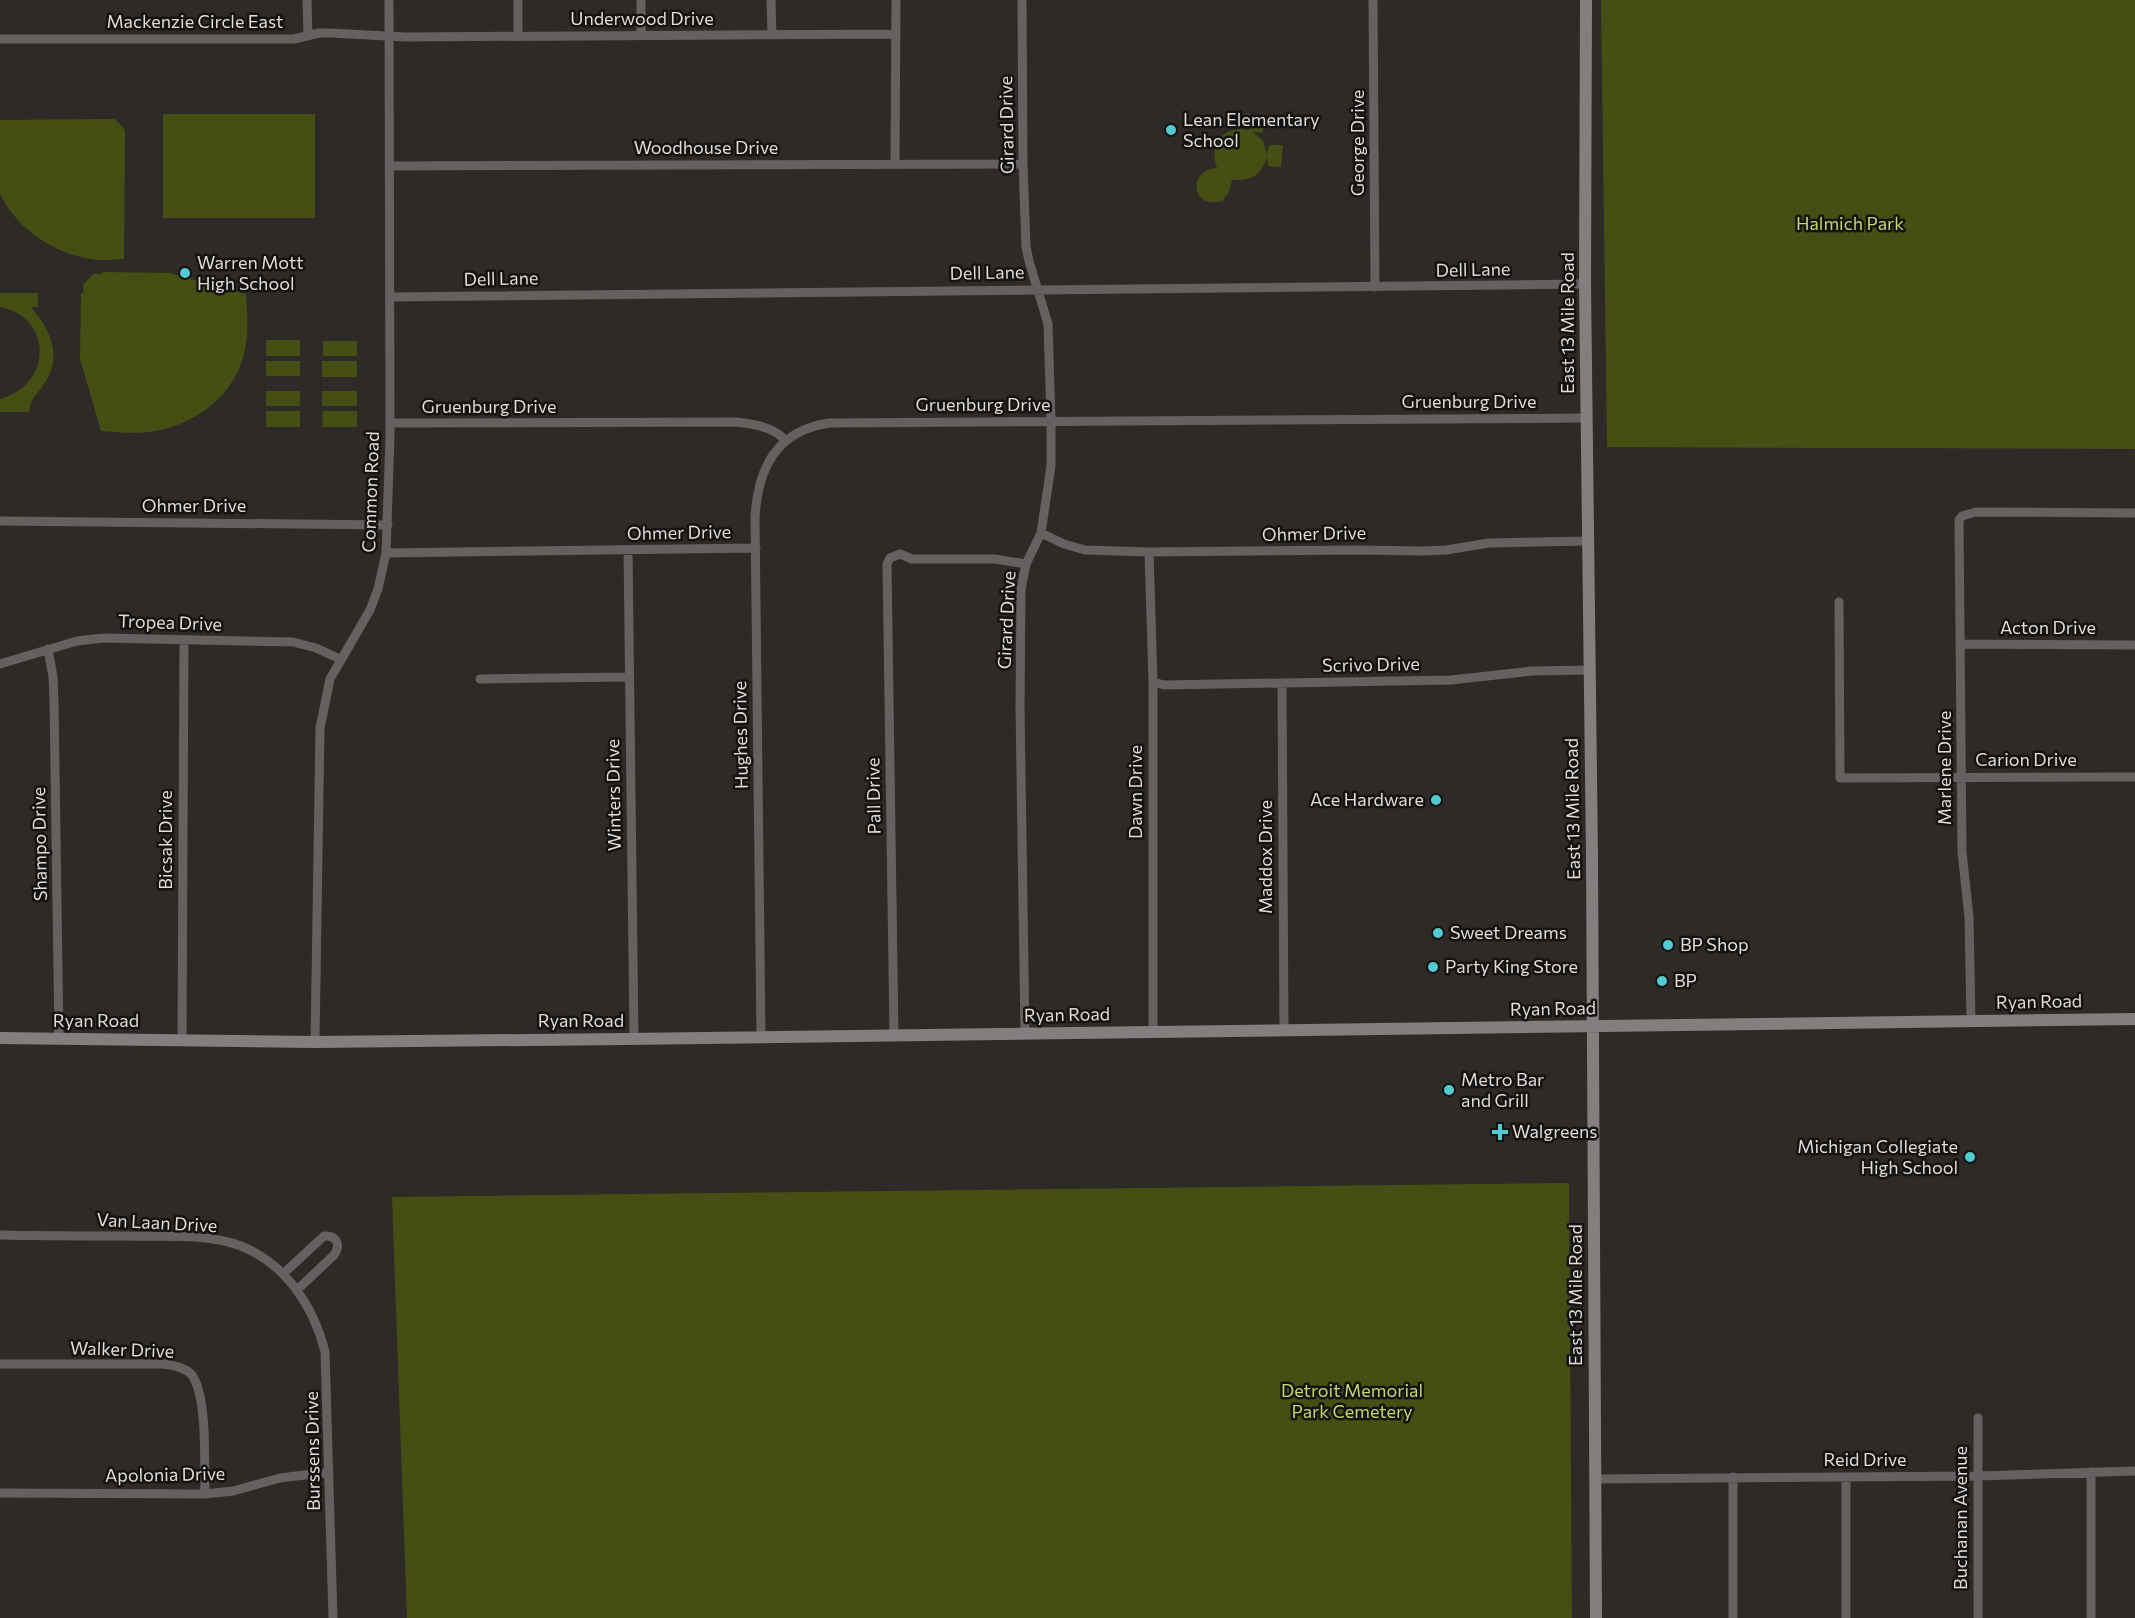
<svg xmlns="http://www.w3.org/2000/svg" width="2135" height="1618" font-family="Commissioner,sans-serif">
  <rect width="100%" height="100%" fill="#2e2a27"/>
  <path fill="#464f13" d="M1601,0h534v449l-528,-2z
    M1246,113l21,7 -5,13 -10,-2 11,10 4,13 2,-9h14l-2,22 -13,-1 -1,-9c-7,20 -15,23 -35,23l-3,12 -7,9c-32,9 -34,-32 -5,-33 -9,-26 7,-43 33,-38v-2l-7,-3z
    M163,114h152v104h-152z
    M115,119l10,11 -1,129c-8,0 -16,2 -24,1 -41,-3 -82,-29 -100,-66v-74z
    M103,272l67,1 76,21c1,18 3,37 -1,55 -8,46 -52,79 -98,83 -15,2 -31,0 -46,-1l-21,-72 1,-66h3l-1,-8 10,-11h9z
    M0,293h38v14h-7c20,23 32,50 13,77 -7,11 -14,15 -15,28h-29v-13c52,-13 54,-82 0,-92z
    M266,340h34v16h-34z
    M323,341h34v15h-34z
    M266,361h34v15h-34z
    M322,361h35v16h-35z
    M266,391h34v15h-34z
    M322,391h35v15h-35z
    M266,411h34v16h-34z
    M323,411h34v16h-35z
    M1569,1183l3,435h-1165l-15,-421z"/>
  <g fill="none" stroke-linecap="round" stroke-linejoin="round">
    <path stroke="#646160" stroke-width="9" d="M307,0l1,36
      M518,0v36
      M771,0l1,34
      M1022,0l1,164 3,83 3,14 19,63 3,97v45l-10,67 -15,31 -5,25 -1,119 5,326
      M1373,0l2,287
      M641,35v-35
      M0,39h294l25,-6h11l76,4 490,-3
      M895,163l1,-163
      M389,166l634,-2
      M390,297l1195,-13
      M390,423l346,-1c18,2 37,5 49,18
      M0,521l388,4
      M1041,533l23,11 21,6 64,2 210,-2 64,1 23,-1 43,-7 100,-2
      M628,550l6,489
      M1149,552l4,130v350
      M386,553l370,-5
      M1839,602l1,176 295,-1
      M1960,644l175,1
      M48,649l5,28 1,23 5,339
      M0,664l77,-23 26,-3 190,4 23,6 24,11
      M480,679l148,-2
      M1153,682l11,3 287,-5 81,-9 57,-1
      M1282,683l2,347
      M1971,1021l-2,-104 -7,-65 -3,-332 3,-4 14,-4 159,1
      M894,1035l-7,-471 3,-6 10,-4 12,5h83l31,5
      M761,1037l-6,-520c3,-49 21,-86 74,-94l757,-5
      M182,1040l2,-400
      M315,1042l5,-314 10,-49 40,-69 8,-21 8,-36 4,-116 -1,-437
      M0,1235c43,1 85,1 128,1 36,1 78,-3 113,10 45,18 73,61 84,106l8,266
      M283,1274l41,-38c13,-1 17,9 10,19l-37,35
      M0,1364h165c9,2 19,3 26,10 17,20 13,92 14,120
      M1978,1418v200
      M2091,1472v146
      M1733,1477v141
      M1846,1477v141
      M1595,1479l382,-3 158,-5
      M0,1493l205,1 28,-3 47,-13 49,-6"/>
    <path stroke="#837f7e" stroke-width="12" d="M1586,0l-1,284 7,573 4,761
      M0,1038l315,4 311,-3 1509,-20"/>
  </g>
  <g fill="#51ccd3" stroke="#151311" stroke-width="2">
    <circle cx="1171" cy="130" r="6"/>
    <circle cx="185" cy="273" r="6"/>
    <circle cx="1436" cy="800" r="6"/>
    <circle cx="1438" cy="933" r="6"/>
    <circle cx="1668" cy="945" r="6"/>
    <circle cx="1433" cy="967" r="6"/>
    <circle cx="1662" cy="981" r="6"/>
    <circle cx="1449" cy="1090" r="6"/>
    <path d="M1497 1123h6v6h6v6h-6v6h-6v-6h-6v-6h6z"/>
    <circle cx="1970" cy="1157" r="6"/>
  </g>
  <g text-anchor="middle" stroke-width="5" stroke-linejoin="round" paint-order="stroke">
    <g font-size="18" fill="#dfdcda" stroke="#151311">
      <text x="642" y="25">Underwood Drive</text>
      <text x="195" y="28">Mackenzie Circle East</text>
      <text transform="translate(1007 125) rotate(-91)" y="6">Girard Drive</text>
      <text transform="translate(1358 143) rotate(-90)" y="6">George Drive</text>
      <text x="706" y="154">Woodhouse Drive</text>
      <text transform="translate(1473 270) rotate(-1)" y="6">Dell Lane</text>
      <text transform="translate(987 273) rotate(-1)" y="6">Dell Lane</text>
      <text transform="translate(501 279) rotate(-1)" y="6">Dell Lane</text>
      <text transform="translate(1568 323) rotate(-90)" y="6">East 13 Mile Road</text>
      <text x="1469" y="408">Gruenburg Drive</text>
      <text x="983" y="411">Gruenburg Drive</text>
      <text x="489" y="413">Gruenburg Drive</text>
      <text transform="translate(371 492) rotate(-88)" y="6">Common Road</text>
      <text x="194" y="512">Ohmer Drive</text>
      <text transform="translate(679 533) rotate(-1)" y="6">Ohmer Drive</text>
      <text transform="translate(1314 534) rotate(-1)" y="6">Ohmer Drive</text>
      <text transform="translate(1007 620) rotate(-87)" y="6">Girard Drive</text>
      <text transform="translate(170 623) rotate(2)" y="6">Tropea Drive</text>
      <text x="2048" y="634">Acton Drive</text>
      <text transform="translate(1371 665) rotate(-1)" y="6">Scrivo Drive</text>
      <text transform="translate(741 735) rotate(-91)" y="6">Hughes Drive</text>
      <text x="2026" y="766">Carion Drive</text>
      <text transform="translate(1945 768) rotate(-90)" y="6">Marlene Drive</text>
      <text transform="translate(1136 792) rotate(-90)" y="6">Dawn Drive</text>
      <text transform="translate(614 795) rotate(-91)" y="6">Winters Drive</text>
      <text transform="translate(874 796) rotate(-91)" y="6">Pall Drive</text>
      <text transform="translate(1573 809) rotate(-91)" y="6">East 13 Mile Road</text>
      <text transform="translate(166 840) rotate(-90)" y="6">Bicsak Drive</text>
      <text transform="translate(40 844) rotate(-91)" y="6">Shampo Drive</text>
      <text transform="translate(1266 857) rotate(-90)" y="6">Maddox Drive</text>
      <text transform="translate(2039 1002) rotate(-1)" y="6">Ryan Road</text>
      <text transform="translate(1553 1009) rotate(-1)" y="6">Ryan Road</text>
      <text transform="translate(1067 1015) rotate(-1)" y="6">Ryan Road</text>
      <text x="96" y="1027">Ryan Road</text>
      <text x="581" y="1027">Ryan Road</text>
      <text transform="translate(157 1223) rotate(3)" y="6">Van Laan Drive</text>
      <text transform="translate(1576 1295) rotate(-90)" y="6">East 13 Mile Road</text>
      <text transform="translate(122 1350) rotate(2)" y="6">Walker Drive</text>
      <text transform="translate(313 1451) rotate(-91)" y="6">Burssens Drive</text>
      <text x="1865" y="1466">Reid Drive</text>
      <text transform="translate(165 1475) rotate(-1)" y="6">Apolonia Drive</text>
      <text transform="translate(1961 1518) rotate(-90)" y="6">Buchanan Avenue</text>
    </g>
    <g font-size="18" fill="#dfdcda" stroke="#151311" text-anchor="start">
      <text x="1183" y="126">Lean Elementary<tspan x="1183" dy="21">School</tspan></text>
      <text x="197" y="269">Warren Mott<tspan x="197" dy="21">High School</tspan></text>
      <text x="1424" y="806" text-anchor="end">Ace Hardware</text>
      <text x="1450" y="939">Sweet Dreams</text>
      <text x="1680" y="951">BP Shop</text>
      <text x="1445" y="973">Party King Store</text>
      <text x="1674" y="987">BP</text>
      <text x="1461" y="1086">Metro Bar<tspan x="1461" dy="21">and Grill</tspan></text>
      <text x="1512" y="1138">Walgreens</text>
      <text x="1958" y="1153" text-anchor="end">Michigan Collegiate<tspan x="1958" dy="21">High School</tspan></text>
    </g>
    <g font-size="18" fill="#c3d76b" stroke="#151311">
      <text x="1850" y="230">Halmich Park</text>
      <text x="1352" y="1397">Detroit Memorial<tspan x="1352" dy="21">Park Cemetery</tspan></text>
    </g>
  </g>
</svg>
